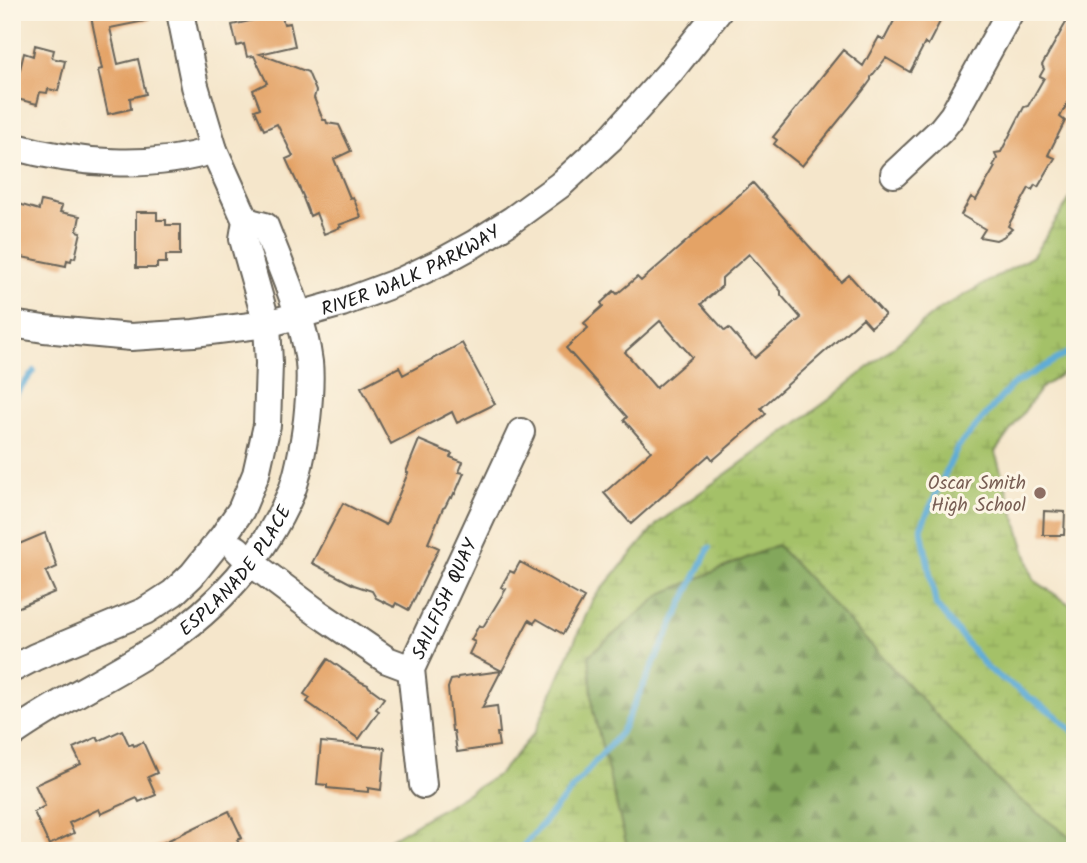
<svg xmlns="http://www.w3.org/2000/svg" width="1087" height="863" font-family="Kalam,sans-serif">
  <defs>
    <pattern id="forest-firs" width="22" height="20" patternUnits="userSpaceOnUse" patternTransform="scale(1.75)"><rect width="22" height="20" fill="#83a75c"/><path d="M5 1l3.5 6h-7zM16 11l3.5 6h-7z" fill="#6a874b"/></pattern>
    <pattern id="wetland-marsh" width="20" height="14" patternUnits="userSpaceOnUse" patternTransform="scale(1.75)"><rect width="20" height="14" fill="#a4c168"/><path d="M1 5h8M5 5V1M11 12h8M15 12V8" fill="none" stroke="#8da55a"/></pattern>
  </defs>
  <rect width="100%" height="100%" fill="#fcf5e5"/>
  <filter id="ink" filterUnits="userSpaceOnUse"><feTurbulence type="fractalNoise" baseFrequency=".0143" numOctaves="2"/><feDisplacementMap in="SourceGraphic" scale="14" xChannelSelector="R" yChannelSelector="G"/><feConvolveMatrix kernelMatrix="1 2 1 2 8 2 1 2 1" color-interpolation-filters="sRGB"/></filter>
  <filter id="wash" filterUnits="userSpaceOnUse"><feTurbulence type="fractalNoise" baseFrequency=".00686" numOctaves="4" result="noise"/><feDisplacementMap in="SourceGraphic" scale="28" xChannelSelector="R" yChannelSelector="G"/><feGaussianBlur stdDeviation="1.57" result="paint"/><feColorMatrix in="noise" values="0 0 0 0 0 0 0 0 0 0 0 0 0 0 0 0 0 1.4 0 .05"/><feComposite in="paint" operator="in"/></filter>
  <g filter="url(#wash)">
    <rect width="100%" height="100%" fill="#f5e6cb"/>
    <path fill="url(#forest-firs)" stroke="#50623c" stroke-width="2" d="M777,545l229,244 69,52v10h-447l-35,-140 -4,-56 74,-62z"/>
    <path fill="url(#wetland-marsh)" stroke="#606e42" stroke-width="2" d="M1075,191v174l-34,23 -46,64 39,128 41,28v233l-69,-52 -229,-244 -114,48 -74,62 4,56 35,140h-257l128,-77 36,-42 58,-133 65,-76 172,-124 108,-89 95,-54z"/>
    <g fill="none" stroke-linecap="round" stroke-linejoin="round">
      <path stroke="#5eacd7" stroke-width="6" d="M1075,349l-63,36 -55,63 -36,79 15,78 52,64 66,45 21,19
        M12,399l22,-28
        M519,851l102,-119 88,-184"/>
    </g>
    <g id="blocks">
      <path fill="#e4a366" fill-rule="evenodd" d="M90,12h59l1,8 -40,8 8,36 20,-5 8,35 -16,4 1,11 -23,5 -10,-44 4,-1z
        M906,12h39l-17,33 -3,-2 -15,29 -24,-14 -15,19v3l-5,7 -64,79 -28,-22 3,-4 -4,-3 70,-87 20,16 16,-29 5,3 12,-23 5,3z
        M1072,12h3v77l-15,28 5,4 -17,34 7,3 -17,29 -3,-2 -3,5 -3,-2 -21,38 4,3 -9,8 -7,3 -16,-3 5,-8 -24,-14 10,-18 5,3 19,-33 -2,-1 4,-7 -2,-6 6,-1 23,-45 4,-1 16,-28 -4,-2 4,-7 -2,-4z
        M281,14l3,10 6,-1 5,23 -35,8 48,18 8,19 -2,7 9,22h3l1,3 12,2 12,26 -17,8 16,39 3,-1 8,20 -22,8 2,2 -17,7 -8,-21 -6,3 -7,-18h1l-18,-39 7,-3 -16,-32 -13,6 -9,-20 5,-2 -7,-18 14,-7 -13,-27 -7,1 -3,-13 -7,2 -5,-21z
        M35,45l19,5 -2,8 13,3 -7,30 -10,-2 -1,4 -7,-1 -3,12 -24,-6 11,-45 9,3z
        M753,183l88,99 8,-7 36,40 -14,12 -8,-9 -102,90 5,6 -53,46 -4,-5 -78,69 -27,-31 47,-42 -27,-31 3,-3 -61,-69 22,-20 -4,-5 19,-17 -2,-3 13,-12 3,3 20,-17 4,4zM749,254l32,37v4l20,23 -46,40 -26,-30 -4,3 -24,-27 21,-18v-8zM660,321l32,36 -36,31 -31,-36z
        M41,201l21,5 -2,6 20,4 -3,15 4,1 -6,26 -3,-1 -1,4 -4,-1 -1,6 -54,-11v-53l27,8z
        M136,212h21v8h9v5h14v30h-14v8h-9v5h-21z
        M462,343l33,61 -38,19 -5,-11 -61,32 -30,-57 38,-20 4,8z
        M419,440l33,14 -2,3 13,5 -4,10 5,1 -9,21 -1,-1 -2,5 -2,-1 -5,10 -2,1 -15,35 11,5 -30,62 -13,-7 -2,4 -18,-9 -4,-7 -18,-6 -42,-22 31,-60 43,22 22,-52 -2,-1z
        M1044,511l21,1 -1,23h-21z
        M45,533l12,34 -11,5 9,20 -43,18v-63z
        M520,562l64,36 -21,36 -26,-15 -3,4 -5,-3 -27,51 -33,-17 6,-12 -4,-2 8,-15 4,2 23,-38 -5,-2 9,-16 4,2z
        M328,659l33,23 7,3 1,2 15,11 -8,11 3,2 -20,28 -52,-37 3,-4 -6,-4z
        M501,671l-19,37 15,-2 3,27h-3l2,13 -42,6 -3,-21h-2l-4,-43 3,-8 6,-1 1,-2z
        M122,730l7,15 4,-1 1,2 9,-4 14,31 -9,4 8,18 -17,7 -2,-4 -36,16 -2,-5 -30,14 5,10 -25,12 -15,-33 11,-6 -10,-21 46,-21 -8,-16 24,-11 2,4z
        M321,742l64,6 -4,42 -13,-2v4l-41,-4v-3l-10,-1z
        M229,811l13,27 -5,2 6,11h-97z"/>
    </g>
  </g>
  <g filter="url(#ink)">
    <use href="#blocks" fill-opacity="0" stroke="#686359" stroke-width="2"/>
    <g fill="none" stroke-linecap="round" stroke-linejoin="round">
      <g stroke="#686359" stroke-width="30">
        <g id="minor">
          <path d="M12,146c65,18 138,24 202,4"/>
          <path d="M894,174l47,-44 12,-15 57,-103"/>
          <path id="s1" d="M12,324l32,5 87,8 63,-4 73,-9 75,-21 59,-22 42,-20 31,-17 38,-24 48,-35 50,-46 61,-68 47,-59"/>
          <path d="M237,549l13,13 68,51 69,47 24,9"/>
          <path d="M12,669l23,-12 110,-46 28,-18 19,-18 32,-40 17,-25 15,-36 11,-49 2,-62 -2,-39 -24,-85 3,-18 -32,-71 -19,-64 -15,-74"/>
          <path id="s2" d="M12,734c48,-34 101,-58 150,-90 56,-36 103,-90 129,-151 8,-20 13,-51 16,-73 2,-19 4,-39 2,-58 -6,-47 -27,-92 -44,-136l-19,-5"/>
          <path id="s3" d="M423,785l-12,-116 110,-237"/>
        </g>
      </g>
      <use href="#minor" stroke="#fff" stroke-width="26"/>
    </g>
  </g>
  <circle fill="#8d6e63" stroke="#fcf5e5" stroke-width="2.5" cx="1040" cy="493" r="7"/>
  <g text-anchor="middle" stroke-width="6" stroke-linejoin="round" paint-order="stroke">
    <g font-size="19" fill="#1c1c1c" stroke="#fcf5e5">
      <text dy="7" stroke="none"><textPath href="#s1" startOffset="410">RIVER WALK PARKWAY</textPath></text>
      <text dy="7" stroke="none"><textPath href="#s2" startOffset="280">ESPLANADE PLACE</textPath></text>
      <text dy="7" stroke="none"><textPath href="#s3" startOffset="194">SAILFISH QUAY</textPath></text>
    </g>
    <g font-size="19" fill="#785e54" stroke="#fcf5e5" text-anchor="end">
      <text x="1026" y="489">Oscar Smith<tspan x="1026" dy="22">High School</tspan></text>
    </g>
  </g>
  <rect width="1087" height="863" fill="none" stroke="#fcf5e5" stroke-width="42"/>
</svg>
